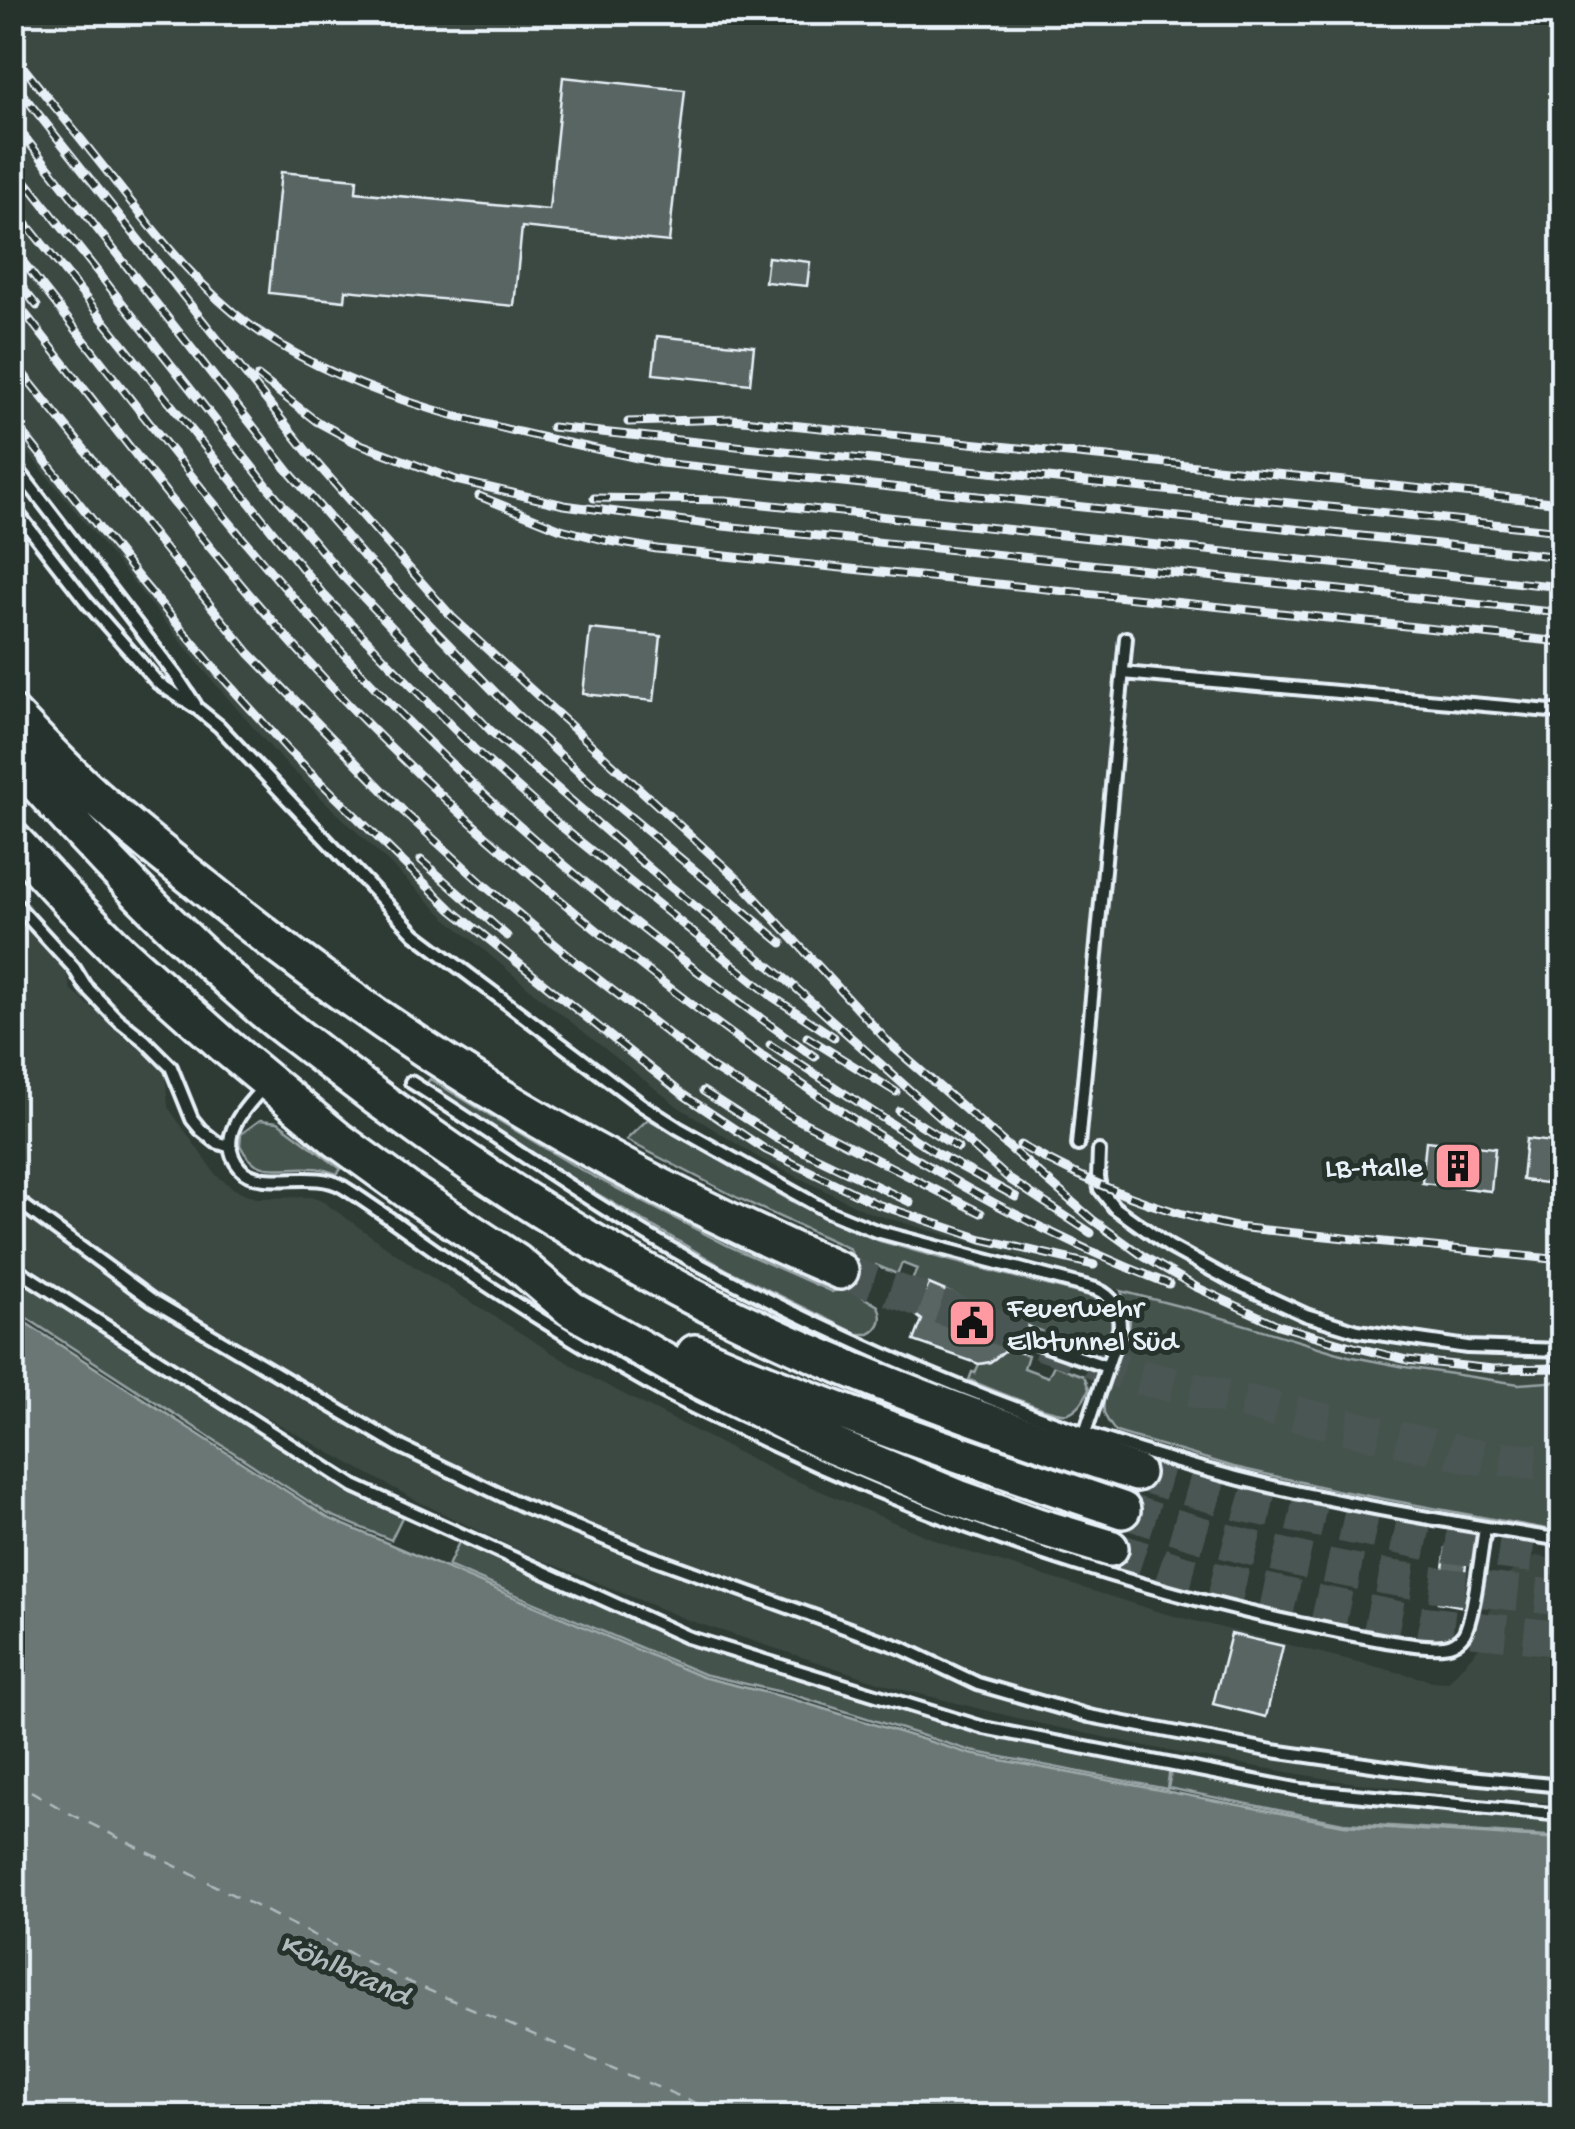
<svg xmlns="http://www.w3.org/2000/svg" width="1575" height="2129" font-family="'Gochi Hand',sans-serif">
  <rect width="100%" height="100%" fill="#2e3b35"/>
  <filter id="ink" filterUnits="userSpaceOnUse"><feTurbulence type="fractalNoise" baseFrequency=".01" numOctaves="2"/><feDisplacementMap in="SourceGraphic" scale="20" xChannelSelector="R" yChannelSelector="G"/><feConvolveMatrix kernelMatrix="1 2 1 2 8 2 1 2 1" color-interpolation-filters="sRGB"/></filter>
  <g filter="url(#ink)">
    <path fill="#3b4843" d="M12,13h1550v1368l-43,3 -114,-17 -57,-11 -142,-43 -85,-22 -110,-37 -141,-41 -111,-55 -82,-52 -140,-111 -92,-78 -166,-160 -67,-77 -199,-246z
      M13,909l50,51 8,30 94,79 3,38 48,68 18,14 22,9 55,-1 11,4 93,66 181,113 180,92 176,75 211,66 270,68 15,1 36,-40 9,-52 28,-28 15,-6 26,4v243l-59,-3 -163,-19 -152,-26 -151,-32 -137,-34 -212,-69 -163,-67 -106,-51 -223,-124 -114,-74 -69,-51z"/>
    <path fill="#45524e" stroke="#96a2a3" stroke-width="2.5" d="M430,1079l153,92 146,75 103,46 15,-6 16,8v3l15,9c6,12 2,22 -9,28h-11l-132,-65 -142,-83 -158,-102z
      M648,1119l145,83 56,27 31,12 64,18 146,37c6,3 11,6 15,10 14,17 4,39 -15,42l-60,-21 -100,-42 -4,6 -16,-6 7,-16 -15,-6 -5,11 -21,-9 -3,5 -16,-7 1,-3 -5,-2 -3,-9 -112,-51 -112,-58z
      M260,1120l18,2 63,47 -4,5c-8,-3 -16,-6 -24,-6 -31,-3 -56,12 -73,-23l1,-11z
      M12,1270l392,243 -13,27 -63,-26 -315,-205z
      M1121,1291l85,22 142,43 57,11 114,17 43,-3v151l-226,-42 -102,-23 -118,-35c-5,-6 -10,-12 -12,-20 -4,-24 20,-59 25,-83 3,-14 -3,-25 -8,-38z
      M1003,1347l25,8 -4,13 24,9 6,-12 30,11 5,13c-4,10 -10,20 -21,24 -14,4 -81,-26 -99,-33l3,-8 3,1 4,-9c13,0 19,-6 24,-17z
      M460,1540l159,70 273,94 278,64 -3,21 -196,-38 -177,-56 -91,-21 -255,-108z
      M1172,1767l127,25 263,25v20l-219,-14 -175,-35z"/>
    <path fill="#6b7775" stroke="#9da8a9" stroke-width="2.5" d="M12,1314l316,204 374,159 90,22 178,55 374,71 218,14v277h-1549z"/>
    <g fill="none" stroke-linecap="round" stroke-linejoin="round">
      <path stroke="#b0babd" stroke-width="2.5" stroke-dasharray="12 10" stroke-linecap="butt" d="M12,1780l53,31 337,168 324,137"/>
    </g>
    <path fill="#596563" stroke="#e8f1f8" stroke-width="2.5" d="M563,77l122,13 -16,152 -147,-15 -8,79 -168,-16 -1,11 -76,-8 12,-121 76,7 -1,13 193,18z
      M768,257l42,5 -3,24 -42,-4z
      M657,336l97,10 -4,38 -97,-10z
      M590,629l71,7 -7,65 -71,-7z
      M1526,1139l36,4v42l-40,-5z
      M1426,1141l69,7 -4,43 -69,-8z
      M929,1284l101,43 -1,4 -8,1 -3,5 1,7 4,3 -2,6 -14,-4 -17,13 -11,2 -65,-23 8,-21 -13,-10v-5l4,-12 6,-4 7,2z
      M1446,1548l22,3 -8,55 -22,-4z
      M1231,1634l52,12 -17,71 -53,-13z"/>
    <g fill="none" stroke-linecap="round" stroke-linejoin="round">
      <path stroke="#4a5652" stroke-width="35" stroke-dasharray="35 18" stroke-linecap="butt" d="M840,1271l292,104 339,81 91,8
        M1136,1473l106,31 188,39 132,16
        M1122,1510c99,32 201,59 304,73 45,6 91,10 136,15
        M1110,1548l75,25 130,29 105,21 142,16"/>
      <g stroke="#e8f1f8" stroke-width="18">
        <path id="lane" d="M12,462l165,215 18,27
          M12,506l74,95 72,82 40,26 21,17 196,208 227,171 36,23 149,83 49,20 220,58c18,8 24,20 24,39l-35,105
          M1123,673l439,39
          M12,900l62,68 11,18 31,32 29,23 26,26 21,52 9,11 15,12 15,5
          M411,1082c94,59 183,125 280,178 184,99 379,179 582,227 96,22 192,38 289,53
          M263,1088c-20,21 -48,51 -23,80 21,24 72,0 103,19 42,26 80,57 121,83 65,43 131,84 198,121 34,19 70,34 105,51 170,81 348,142 533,182 26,5 131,30 152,20 5,-2 9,-6 12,-10 10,-16 17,-83 21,-106
          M1078,1145l48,-507
          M1099,1151l-1,26 2,12 14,18 56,40 62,34 74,34 52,16 109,16 95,3
          M12,1197l140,103 249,147 123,59 121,49 257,93 76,36 111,32 184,35 155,22 134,13
          M12,1266l342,220 333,151 297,91 317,62 261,25
          M1026,1339l81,28"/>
      </g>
      <g stroke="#e8f1f8" stroke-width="42">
        <path id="highway" d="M12,714c23,24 46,48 70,71 38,36 81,69 122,102 193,158 407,286 636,384
          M12,755c77,89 160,176 249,253 21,18 44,34 65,51 119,93 247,177 381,245 137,69 283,121 429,169
          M12,839l63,68 47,47 102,91 113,94 73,53 106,70 55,47 105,59 150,75 132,55 79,28 73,22
          M695,1353c139,60 283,108 427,157"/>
      </g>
      <use href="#lane" stroke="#26332d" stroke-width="10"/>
      <use href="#highway" stroke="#26332d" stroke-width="35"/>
      <g stroke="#e8f1f8" stroke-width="9">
        <path id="rail" d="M12,53c33,42 67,83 100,125 37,47 75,96 122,135 114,92 287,119 427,150l901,94
          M12,81l301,378 139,158 287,263 152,165 202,175 50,36 53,31 82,38 76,22 53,13 86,9 69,-1
          M12,121l278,352 75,85 148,153 84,78 185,154
          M12,164l257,324 74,88 148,155 175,152 122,98 221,198 82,54
          M12,206l310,387 70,73 81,82 84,75 216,174 61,40
          M12,248c116,147 228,297 357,433 132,141 289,265 446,376
          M12,275l25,31
          M12,297c109,138 214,279 335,406 98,102 207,195 319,282 155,119 320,229 503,299
          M12,360l237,293 155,159 79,72 93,78 135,105 82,50 188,96
          M258,376l58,45 39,21 101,38 108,25 159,21 839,87
          M12,419l126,158 83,99 68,75 163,159 233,186 81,54 111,54 105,35 112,26
          M628,422l104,-3 830,84
          M552,427l1010,104
          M479,496l82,33 43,11 53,9 905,93
          M594,498l131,2 837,87
          M421,860l86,76
          M807,1037l89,55
          M770,1045l168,109 78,43
          M703,1091l73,47 134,64
          M899,1111l59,37
          M1020,1145c67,38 141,67 216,82l326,33"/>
      </g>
      <use href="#rail" stroke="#26332d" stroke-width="5" stroke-dasharray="15" stroke-linecap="butt"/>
    </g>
  </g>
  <defs>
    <g id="building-square" transform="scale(2.5)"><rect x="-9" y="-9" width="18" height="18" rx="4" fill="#ff9aa2" stroke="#26332d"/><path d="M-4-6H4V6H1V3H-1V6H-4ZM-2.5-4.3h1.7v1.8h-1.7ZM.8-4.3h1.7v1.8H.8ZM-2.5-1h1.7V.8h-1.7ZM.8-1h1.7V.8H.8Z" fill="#111"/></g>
    <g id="civic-square" transform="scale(2.5)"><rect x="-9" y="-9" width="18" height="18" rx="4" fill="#ff9aa2" stroke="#26332d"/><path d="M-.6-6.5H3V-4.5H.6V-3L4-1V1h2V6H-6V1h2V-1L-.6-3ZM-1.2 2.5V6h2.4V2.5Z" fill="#111"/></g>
  </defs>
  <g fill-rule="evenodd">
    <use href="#building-square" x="1458" y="1166"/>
    <use href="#civic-square" x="972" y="1323"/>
  </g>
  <g text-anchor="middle" stroke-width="10" stroke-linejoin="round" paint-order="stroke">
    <g font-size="30" fill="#e8f1f8" stroke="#26332d" text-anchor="end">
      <text x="1423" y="1176">LB-Halle</text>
      <text x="1007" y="1316" text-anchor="start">Feuerwehr<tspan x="1007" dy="34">Elbtunnel Süd</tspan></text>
    </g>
    <g font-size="32" font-style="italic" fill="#b0babd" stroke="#26332d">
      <text transform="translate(346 1967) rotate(24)" y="11">Köhlbrand</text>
    </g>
  </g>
  <rect width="1575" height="2129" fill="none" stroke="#26332d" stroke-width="50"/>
  <rect x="25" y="25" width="1525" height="2079" fill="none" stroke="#e8f1f8" stroke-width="4" filter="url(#ink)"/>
</svg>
